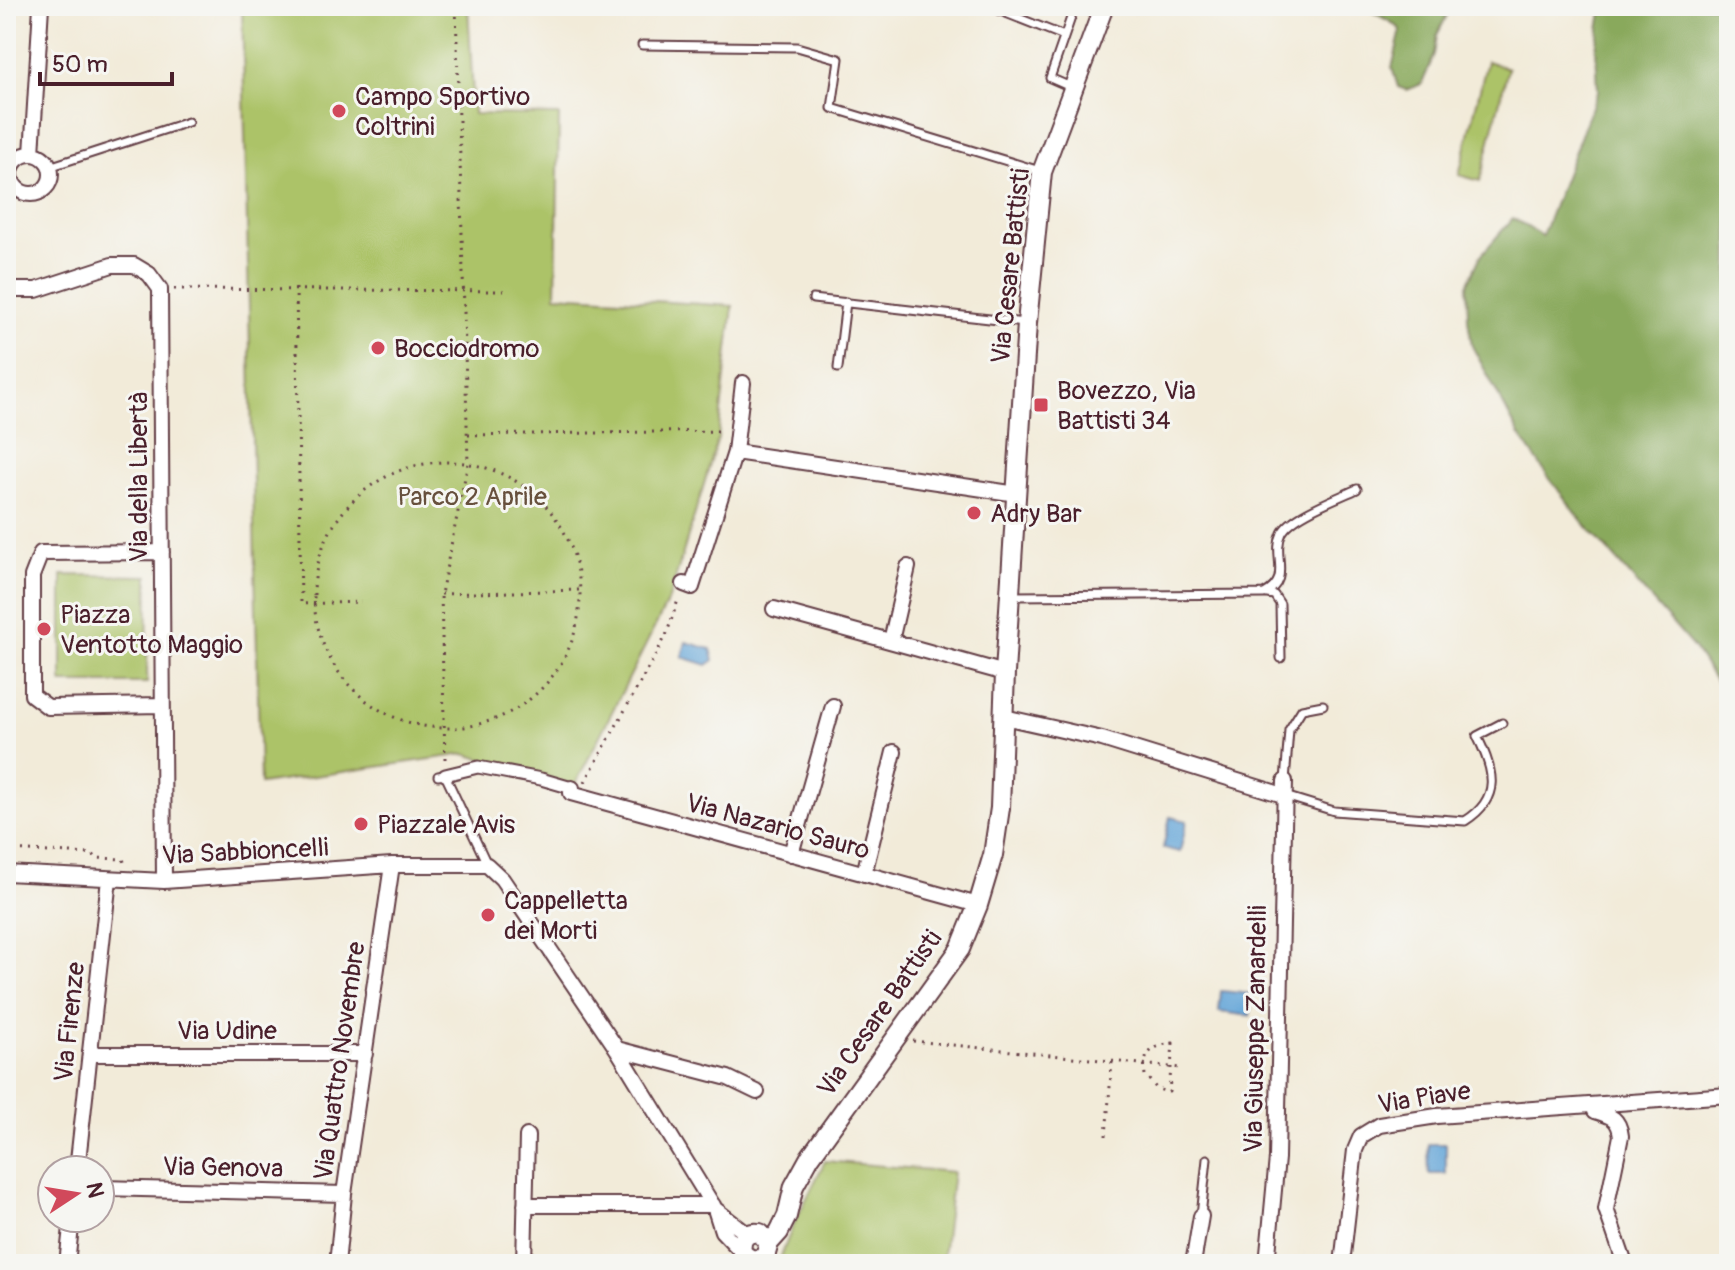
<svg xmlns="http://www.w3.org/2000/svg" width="1735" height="1270" font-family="Pangolin,sans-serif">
  <rect width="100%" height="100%" fill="#f6f6f2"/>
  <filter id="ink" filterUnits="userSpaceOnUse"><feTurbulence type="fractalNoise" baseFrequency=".0125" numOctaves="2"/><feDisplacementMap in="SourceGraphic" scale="16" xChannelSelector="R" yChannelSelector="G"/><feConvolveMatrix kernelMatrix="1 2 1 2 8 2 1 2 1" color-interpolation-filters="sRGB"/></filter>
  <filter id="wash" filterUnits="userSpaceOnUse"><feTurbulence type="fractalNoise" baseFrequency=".006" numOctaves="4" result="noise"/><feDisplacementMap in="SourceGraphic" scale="32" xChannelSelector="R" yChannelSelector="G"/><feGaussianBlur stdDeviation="1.8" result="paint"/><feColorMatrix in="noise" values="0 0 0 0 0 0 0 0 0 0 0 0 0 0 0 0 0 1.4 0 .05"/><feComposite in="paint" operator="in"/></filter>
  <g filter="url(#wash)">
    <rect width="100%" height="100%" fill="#f2ebd9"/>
    <path fill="#acc368" stroke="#7b714a" stroke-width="2" d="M242,6h226l6,108 85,1 -3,180 177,11 -15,132 -49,161 -95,188 -109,-33 -205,30z
      M1487,61l21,7 -28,113 -21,-6z
      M62,575l86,1 -1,107h-85z
      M825,1161l128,11 -11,92h-164l15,-38z"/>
    <path fill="#89a95c" stroke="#6a6444" stroke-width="2" d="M1366,6h86l-15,29 -3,20 -12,29 -16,6 -8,-3 -6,-19 9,-38c-11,-12 -24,-12 -35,-24z
      M1598,6h131v689l-11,-10 -25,-38 -110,-125 -36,-47 -28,-41 -47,-88 -4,-26 -1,-35 14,-30 32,-37 29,18 56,-145 -2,-43 6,-36z"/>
    <path fill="#64a5d8" stroke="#576282" stroke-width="2" d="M686,642l25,7 3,11 -7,5 -25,-8z
      M1170,817l17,4 -7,31 -17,-4z
      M1221,991l31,3 -2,22 -31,-4z
      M1428,1144h18v30h-17z"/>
  </g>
  <g filter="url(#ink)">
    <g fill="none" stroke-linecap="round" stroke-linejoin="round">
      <g stroke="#633e45" stroke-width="11">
        <path id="service" d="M988,6l76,30
          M642,45l155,2 42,12 -7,49 208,63
          M1073,88l-23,-10 25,-72
          M49,167l139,-45
          M813,299l212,24
          M838,368l8,-66
          M1267,594l7,1 6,9 1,54
          M1013,596l251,-2c29,-15 7,-38 18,-61 9,-18 56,-35 75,-44
          M438,776l7,-1 42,89
          M1285,781l4,-51 13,-21 21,-4
          M1285,796l49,15 131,10c37,-23 29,-51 12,-85l25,-13
          M1201,1216l6,-57"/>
      </g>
      <g stroke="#633e45" stroke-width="15">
        <path id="pedestrian" d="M445,775l33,-8 63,12 31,9"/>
      </g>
      <g stroke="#633e45" stroke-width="18">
        <path id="minor" d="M32,154l9,-148
          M11 174a20 20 0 1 1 40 0a20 20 0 1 1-40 0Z
          M6,290h30l76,-25h22l15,9 11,15 4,592
          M735,452l282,42
          M162,552l-121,1 -9,23v119l16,12 114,-2
          M684,584l8,3 43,-135 8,-69
          M774,609l231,64
          M891,641l17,-74
          M1004,717l98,22 181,56
          M572,788l-1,5 407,112
          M791,854l42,-148
          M6,873l158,8 228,-16h95l15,14 115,170 98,160 32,25
          M864,874l30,-122
          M617,1049l111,29 29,14
          M90,1054h275
          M1595,1111c16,5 24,7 26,25l-15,73 19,55
          M77,1170l32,-291
          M100,1188l244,6
          M525,1205h188
          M715,1209l7,22 20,21
          M67,1264l5,-46
          M337,1264l7,-70 48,-329
          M524,1264l3,-128
          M1193,1264l8,-48
          M1267,1264l10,-106 8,-377
          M1342,1264l13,-114 6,-14 18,-11 58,-9 292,-21"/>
      </g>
      <g stroke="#633e45" stroke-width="22">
        <path id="tertiary" d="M763,1258c-10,3 -15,1 -21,-6 -2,-14 5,-21 18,-19l9,10
          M763,1264l6,-21 10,-11 8,-16 7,-30 16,-29 150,-208 18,-44 15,-50 7,-47 5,-135 22,-350 15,-151 62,-166"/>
      </g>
      <path stroke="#633e45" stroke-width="3" stroke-dasharray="2 6" stroke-linecap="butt" d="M296,288l5,316 60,-2
        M174,289l332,2
        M468,435l252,-4
        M314 595a133 133 0 1 1 266 0a133 133 0 1 1-266 0Z
        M441,594l140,-4
        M445,759l-4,-165 27,-131 -12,-457
        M585,782l81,-146 12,-36
        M6,850l87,4 3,4 27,1 2,5
        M264,857l21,-3v3
        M913,1041l267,27
        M1173,1043l-4,49 -12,-3 -12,-14c-3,-21 7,-30 28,-32z
        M1106,1136l6,-74"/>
      <use href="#service" stroke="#fff" stroke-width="7"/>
      <use href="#pedestrian" stroke="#fff" stroke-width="11"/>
      <use href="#minor" stroke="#fff" stroke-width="14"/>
      <use href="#tertiary" stroke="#fff" stroke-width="18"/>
    </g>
  </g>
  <g fill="#d1495b" stroke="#f6f6f2" stroke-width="3">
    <circle cx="339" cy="111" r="8"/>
    <circle cx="378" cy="348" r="8"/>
    <rect x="1033" y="397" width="16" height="16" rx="4"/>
    <circle cx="974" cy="513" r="8"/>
    <circle cx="44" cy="629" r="8"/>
    <circle cx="361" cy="824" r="8"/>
    <circle cx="488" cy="915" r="8"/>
  </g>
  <g text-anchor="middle" stroke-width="6" stroke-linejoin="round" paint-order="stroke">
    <g font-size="26" fill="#4a1f2b" stroke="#f6f6f2" text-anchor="start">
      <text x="355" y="105">Campo Sportivo<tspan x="355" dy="30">Coltrini</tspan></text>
      <text x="394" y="357">Bocciodromo</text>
      <text x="1057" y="399">Bovezzo, Via<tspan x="1057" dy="30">Battisti 34</tspan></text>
      <text x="990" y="522">Adry Bar</text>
      <text x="60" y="623">Piazza<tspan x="60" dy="30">Ventotto Maggio</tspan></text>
      <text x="377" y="833">Piazzale Avis</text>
      <text x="504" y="909">Cappelletta<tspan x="504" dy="30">dei Morti</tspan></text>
    </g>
    <g font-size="26" fill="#4a1f2b" stroke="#f6f6f2">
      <text transform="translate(1010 266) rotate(-84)" y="9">Via Cesare Battisti</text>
      <text transform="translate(138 477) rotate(-90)" y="9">Via della Libertà</text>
      <text transform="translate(778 826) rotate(15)" y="9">Via Nazario Sauro</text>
      <text transform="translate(245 851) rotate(-3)" y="9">Via Sabbioncelli</text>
      <text transform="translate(879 1013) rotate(-55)" y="9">Via Cesare Battisti</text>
      <text transform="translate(69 1022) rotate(-84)" y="9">Via Firenze</text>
      <text transform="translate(1255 1029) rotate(-89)" y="9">Via Giuseppe Zanardelli</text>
      <text x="227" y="1039">Via Udine</text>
      <text transform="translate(339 1061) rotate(-82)" y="9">Via Quattro Novembre</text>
      <text transform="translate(1424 1097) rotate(-9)" y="9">Via Piave</text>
      <text transform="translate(223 1167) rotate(1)" y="9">Via Genova</text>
    </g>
    <g font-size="26" fill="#67503d" stroke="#f6f6f2">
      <text x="472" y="505">Parco 2 Aprile</text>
    </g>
  </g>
  <rect width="1735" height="1270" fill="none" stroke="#f6f6f2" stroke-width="32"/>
  <g transform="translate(76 1194) rotate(78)"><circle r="38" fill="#f6f6f2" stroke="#b1a0a2" stroke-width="2"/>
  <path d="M0-6L14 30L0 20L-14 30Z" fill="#d1495b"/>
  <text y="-12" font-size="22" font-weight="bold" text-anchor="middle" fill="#4a1f2b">N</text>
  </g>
  <path d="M40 72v12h132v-12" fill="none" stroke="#4a1f2b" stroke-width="4"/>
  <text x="52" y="72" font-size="24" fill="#4a1f2b" stroke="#f6f6f2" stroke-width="6" paint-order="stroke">50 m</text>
</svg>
